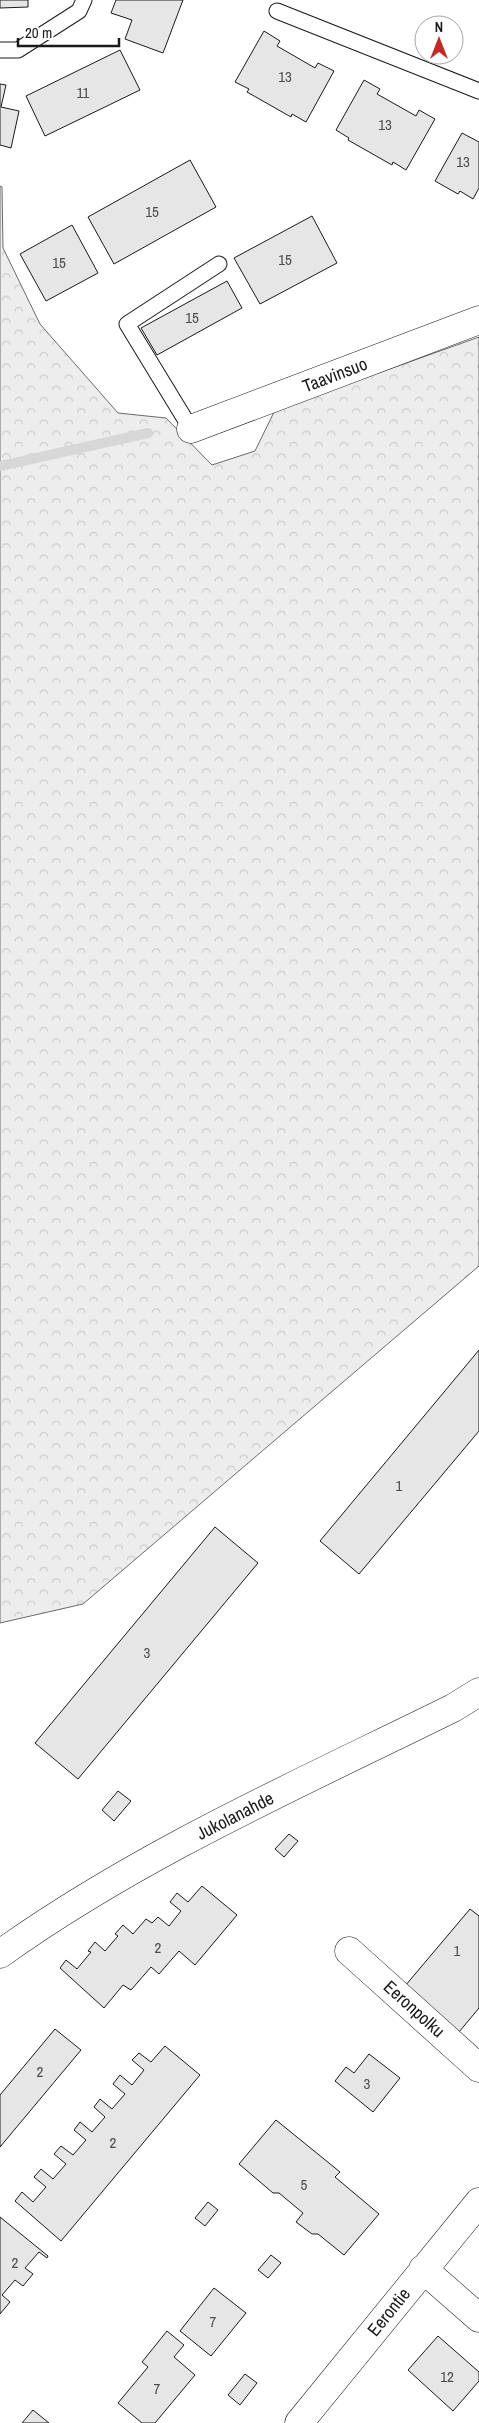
<svg xmlns="http://www.w3.org/2000/svg" width="479" height="2423" font-family="'Archivo Narrow',sans-serif">
  <defs>
    <pattern id="forest-crowns" width="20" height="18" patternUnits="userSpaceOnUse" patternTransform="scale(1.25)"><rect width="20" height="18" fill="#ededed"/><path d="M2 6a3 3 0 1 1 6 0M12 15a3 3 0 1 1 6 0" fill="none" stroke="#cbcbcb"/></pattern>
  </defs>
  <rect width="100%" height="100%" fill="#fff"/>
  <path fill="url(#forest-crowns)" stroke="#6a6a6a" d="M0,186l2,1 1,61 37,76 78,89 48,5 46,47 43,-14 20,-41 204,-73v929l-396,338 -83,19z"/>
  <g fill="none" stroke-linecap="round" stroke-linejoin="round">
    <path stroke="#d7d7d7" stroke-width="10" d="M0,466l148,-33"/>
  </g>
  <path fill="#e6e6e6" stroke="#1a1a1a" d="M0,0h28v7l-28,1z
    M116,0h67l-20,53 -38,-14 7,-19 -21,-7z
    M264,31l16,10 -3,5 38,22 3,-5 16,8 -28,51 -14,-8 -1,3 -44,-25 2,-3 -14,-7z
    M120,50l20,40 -95,46 -19,-40z
    M364,80l16,9 -3,5 39,22 3,-6 16,9 -29,51 -13,-8 -1,3 -44,-25 1,-2 -13,-8z
    M0,84l6,1 -5,22 18,4 -8,37 -11,-3z
    M462,133l17,9v46l-6,11 -13,-8 -2,3 -23,-13z
    M190,160l26,47 -102,57 -26,-47z
    M312,216l25,47 -77,41 -26,-46z
    M72,225l26,48 -52,28 -26,-47z
    M227,281l15,27 -85,47 -16,-27z
    M479,1350v81l-120,143 -39,-33z
    M215,1527l43,36 -180,216 -43,-36z
    M118,1791l13,10 -17,20 -12,-11z
    M289,1834l9,7 -14,16 -9,-8z
    M202,1886l35,29 -42,50 -16,-14 -20,23 -8,-7 -20,23 -8,-5 -19,23 -44,-40 6,-8 11,9 14,-17 -3,-1 7,-9 10,9 13,-15 -3,-2 8,-9 10,9 13,-15 6,4 6,-6 11,9 12,-15 -11,-9 7,-9 11,9z
    M470,1909l9,7v92l-20,24 -54,-46z
    M55,2029l26,21 -81,97v-52z
    M165,2046l35,29 -139,166 -46,-40 7,-9 11,10 13,-15 -12,-10 7,-8 12,10 13,-15 -12,-10 7,-8 12,9 13,-15 -12,-10 6,-8 12,10 13,-15 -11,-10 6,-8 12,10 13,-15 -12,-10 7,-9 12,10 12,-15 -12,-10 7,-7 12,9z
    M369,2054l31,24 -27,34 -38,-31 11,-14 8,6z
    M276,2120l64,52 -5,5 44,37 -35,41 -26,-21h-6l-16,-12 7,-9 -24,-20h-6l-34,-29z
    M208,2202l10,8 -13,16 -10,-8z
    M0,2217l48,39 -1,2 -8,-6 -14,16 8,6 -10,12 -8,-6 -13,15 8,7 -10,12z
    M271,2255l10,8 -13,15 -10,-8z
    M214,2288l32,25 -35,43 -31,-25z
    M167,2331l17,14 -10,12 21,18 -40,48h-13l-24,-20 30,-36 -6,-5z
    M438,2336l41,36v9l-26,30 -45,-41z
    M245,2374l12,9 -17,22 -12,-10z
    M33,2410l16,13h-27z"/>
  <g fill="none" stroke-linecap="round" stroke-linejoin="round">
    <g stroke="#1a1a1a" stroke-width="17">
      <path id="service" d="M277,11l202,80
        M0,50h18l61,-39 5,-11
        M191,429l-64,-105 92,-60"/>
    </g>
    <g stroke="#1a1a1a" stroke-width="29">
      <path id="minor" d="M191,429l288,-109
        M349,1951l130,117
        M0,1954c140,-100 299,-170 453,-246l26,-16
        M423,2269l56,49
        M299,2423l180,-221"/>
    </g>
    <use href="#service" stroke="#fff" stroke-width="15"/>
    <use href="#minor" stroke="#fff" stroke-width="28"/>
  </g>
  <g text-anchor="middle" stroke-width="4" stroke-linejoin="round" paint-order="stroke">
    <g font-size="15" fill="#4d4d4d">
      <text x="285" y="82">13</text>
      <text x="83" y="98">11</text>
      <text x="385" y="130">13</text>
      <text x="463" y="167">13</text>
      <text x="152" y="217">15</text>
      <text x="285" y="265">15</text>
      <text x="59" y="268">15</text>
      <text x="192" y="323">15</text>
      <text x="399" y="1491">1</text>
      <text x="147" y="1658">3</text>
      <text x="158" y="1953">2</text>
      <text x="457" y="1956">1</text>
      <text x="40" y="2077">2</text>
      <text x="367" y="2089">3</text>
      <text x="113" y="2148">2</text>
      <text x="304" y="2190">5</text>
      <text x="15" y="2268">2</text>
      <text x="213" y="2327">7</text>
      <text x="447" y="2382">12</text>
      <text x="157" y="2394">7</text>
    </g>
    <g font-size="18" fill="#1a1a1a" stroke="#fff">
      <text transform="translate(335 375) rotate(-21)" y="6">Taavinsuo</text>
      <text transform="translate(235 1816) rotate(-27)" y="6">Jukolanahde</text>
      <text transform="translate(414 2009) rotate(42)" y="6">Eeronpolku</text>
      <text transform="translate(389 2312) rotate(-51)" y="6">Eerontie</text>
    </g>
  </g>
  <g transform="translate(439 40)"><circle r="24" fill="#ffffff" stroke="#a3a3a3"/>
  <path d="M0-4L9 19L0 12L-9 19Z" fill="#c62828"/>
  <text y="-8" font-size="14" font-weight="bold" text-anchor="middle" fill="#1a1a1a">N</text>
  </g>
  <path d="M18 38v8h101v-8" fill="none" stroke="#1a1a1a" stroke-width="2.5"/>
  <text x="25" y="38" font-size="15" fill="#1a1a1a" stroke="#ffffff" stroke-width="4" paint-order="stroke">20 m</text>
</svg>
